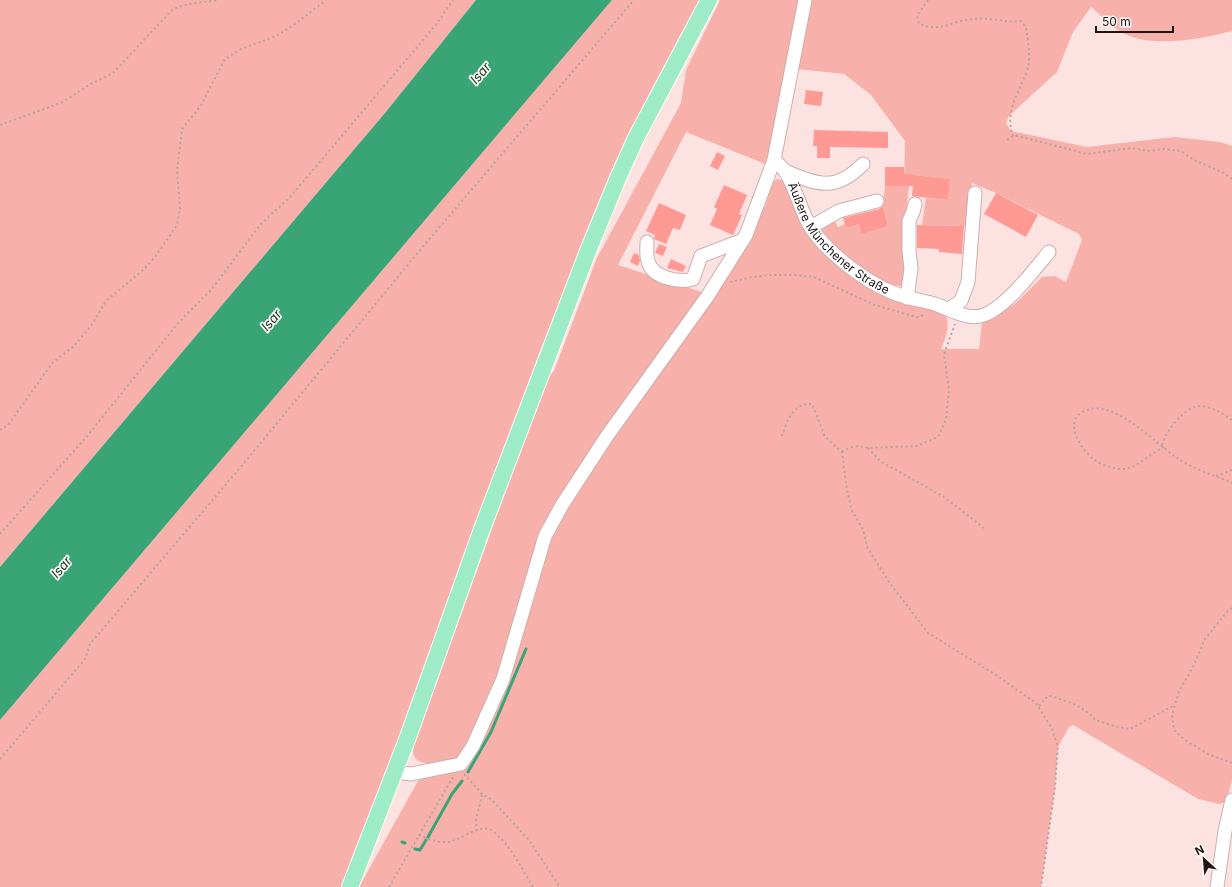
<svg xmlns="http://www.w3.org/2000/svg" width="1232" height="887" font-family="Inter,sans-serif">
  <rect width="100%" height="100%" fill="#fce3e1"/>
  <path fill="#f7b0aa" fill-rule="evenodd" d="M0,0h476l-91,113 -385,454z
    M612,0h89l-120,248 -43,108 -192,531h-346v-167z
    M720,0h512v31c-30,8 -77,17 -107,3 -12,-5 -23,-18 -34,-27l-18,25 -16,40 -48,44 -3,7 5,8 76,16 87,-10 46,5 12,4v634l-6,22 -7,2 -21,-5 -125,-74 -4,2 -11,20 -3,40 -14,100h-682l60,-108 10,-15c-12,-2 -18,-5 -15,-19l132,-366 8,-8 43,-113 84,-155 5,-33zM797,69l47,5 27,21 34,46 -1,45h-19l-2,19 5,21 -27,7 -2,-9 -13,4 -1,-4 -7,3 -5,-9 -16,10 2,6 58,47 12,4 12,1c5,-16 3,-29 4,-46 0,-22 2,-44 6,-65l39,4 -2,21 -22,-2 -4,27 44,1 6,-43 24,10 83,41 3,6 -16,42 -11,-6 -13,1 -25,25 -23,16 -12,4 -3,27h-38c5,-11 10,-24 4,-35 -13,-7 -35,-9 -50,-14 -23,-8 -70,-40 -82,-60 -11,-17 -18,-38 -26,-56l-2,-3 -8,-2 -4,3 -8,25 -10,-5c-16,32 -33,61 -53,90l-84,-27 68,-133 79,32 11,-33 12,-59z"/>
  <path fill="#39a576" d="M476,0h136l-612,720v-153l385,-454z"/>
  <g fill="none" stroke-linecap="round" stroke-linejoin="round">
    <path stroke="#39a576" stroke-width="3" d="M468,772l23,-40 35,-83
      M428,837l24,-43 10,-13
      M402,842l3,1
      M415,849l5,1 6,-10"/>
  </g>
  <path fill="#fe9993" d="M806,90l17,2 -2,14 -17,-2z
    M814,130l74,2v16l-58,-1v11h-13v-12h-4z
    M717,152l8,4 -7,14 -8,-4z
    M885,167h19v7l46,5 -2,21 -36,-4 1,-10h-28z
    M724,185l23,10 -8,19 3,1 -9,20 -23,-10 7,-16 -3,-2z
    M996,193l42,22 -12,22 -42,-23z
    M659,203l27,12 -6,15 -7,-2 -7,16 -12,-5 1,-4 -9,-4z
    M883,206l5,20 -27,8 -2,-10 -13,4 -3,-10 36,-9z
    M917,225l47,1 -2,28 -23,-2v-3l-22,-1z
    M659,244l8,3 -4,9 -8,-3z
    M634,253l5,2 1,6 -2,5 -8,-4z
    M671,259l15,7 -3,6 -16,-4z"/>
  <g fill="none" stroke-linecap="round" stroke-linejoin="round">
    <g stroke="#ccafac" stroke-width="15">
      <g id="minor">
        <path id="s1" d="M774,160c4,4 8,7 11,11 13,20 16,46 32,65 17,21 47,44 72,55 15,7 31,9 46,13 15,5 33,17 49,11 22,-8 50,-45 65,-63"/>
        <path d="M785,171c33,14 51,21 78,-7"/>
        <path d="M811,227l28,-16 38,-10"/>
        <path d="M647,242c0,6 -1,13 1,19 4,17 31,22 45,18l8,-23 42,-16"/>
        <path d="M907,298l4,-29 -2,-18v-30l4,-9 2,-8"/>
        <path d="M949,309l12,-8 7,-19 7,-89"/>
        <path d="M395,772l16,2 50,-10 12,-18 30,-67 42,-143 17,-31 45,-69 100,-139 39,-62 28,-75 31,-160"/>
        <path d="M1217,887l8,-56 7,-31"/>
      </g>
    </g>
    <g stroke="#fff" stroke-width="18">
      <path id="major" d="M350,887l58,-150 74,-208 106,-278 30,-73 18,-40 73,-138"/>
    </g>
    <path stroke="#b6a2a0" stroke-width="2" stroke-dasharray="2 3" stroke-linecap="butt" d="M928,0l-11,16 2,8c22,9 34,-4 55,-5 16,-2 31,4 47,2 6,6 6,12 7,20 1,10 2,20 -1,30 -8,22 -23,41 -14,65
      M0,125l63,-23 28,-18 22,-11 60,-64 16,-5 30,-4
      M1007,140l6,-4h5l69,18 45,-6 16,3 16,-2 17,2 13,9 30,13 8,6
      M730,282l23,-5 17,-2h24l20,2 58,27 44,13h4l5,-4
      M0,430l8,-5 45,-63 20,-15 18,-21 15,-25 36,-30 13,-14 22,-32 3,-17 -3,-38 5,-41 18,-22 25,-48 16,-10 35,-13 18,-11 32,-25
      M782,436c4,-14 12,-34 30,-32l13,33 17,15 5,38 5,21 11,18 4,18 22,35 39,51 68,42 40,28 16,26 6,18 -3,40 -14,100
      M1162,445c4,-14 22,-38 38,-39 11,0 23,8 32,14
      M1164,447c-13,6 -26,20 -40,22 -10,0 -23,-4 -31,-10 -11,-9 -29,-35 -12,-46 28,-20 74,30 96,45 16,11 37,17 55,25
      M868,448l12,13 64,36 40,31
      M842,452c8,-6 16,-7 26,-4l49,-2 21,-9 8,-17 3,-30 -5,-36 11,-30
      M1216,476l16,-6
      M0,534l88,-99 91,-113 32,-32 49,-65 30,-28 145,-171 18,-26
      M1232,608l-5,4 -22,27 -12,28 -14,24 -7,24 2,15 11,10 23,14 24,9
      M1039,706l9,-10h4l24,9 13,8 6,7 22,7 13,2 43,-23
      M0,759l85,-100 5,-15 154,-181 182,-220 208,-243
      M464,774l18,20 10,6 37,40 31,47
      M477,831l-1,-11 6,-25
      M419,835c8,4 20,8 29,7 14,-2 33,-21 46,-10 17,14 28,37 39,55
      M389,887l64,-110"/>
    <use href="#minor" stroke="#fff" stroke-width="13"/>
    <use href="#major" stroke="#9debc7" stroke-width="16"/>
  </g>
  <g text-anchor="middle" stroke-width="3.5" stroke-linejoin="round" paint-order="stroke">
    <g font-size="12" fill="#1f1414" stroke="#fbf5f4">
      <text dy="4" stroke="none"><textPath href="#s1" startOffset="104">Äußere Münchener Straße</textPath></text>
    </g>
    <g font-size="13" font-style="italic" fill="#0e3b28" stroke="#fbf5f4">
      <text transform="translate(480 73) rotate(-50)" y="5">Isar</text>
      <text transform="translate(271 320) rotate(-50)" y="5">Isar</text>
      <text transform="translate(61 567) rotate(-50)" y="5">Isar</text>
    </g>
  </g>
  <g transform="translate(1204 859) rotate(334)" stroke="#fbf5f4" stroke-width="3" paint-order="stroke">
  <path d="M0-3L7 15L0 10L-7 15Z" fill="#1f1414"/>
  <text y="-6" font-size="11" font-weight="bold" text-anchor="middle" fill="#1f1414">N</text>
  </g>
  <path d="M1096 26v6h77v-6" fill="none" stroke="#1f1414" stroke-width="2"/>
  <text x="1102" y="26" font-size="12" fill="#1f1414" stroke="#fbf5f4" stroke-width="3" paint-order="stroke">50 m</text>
</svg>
